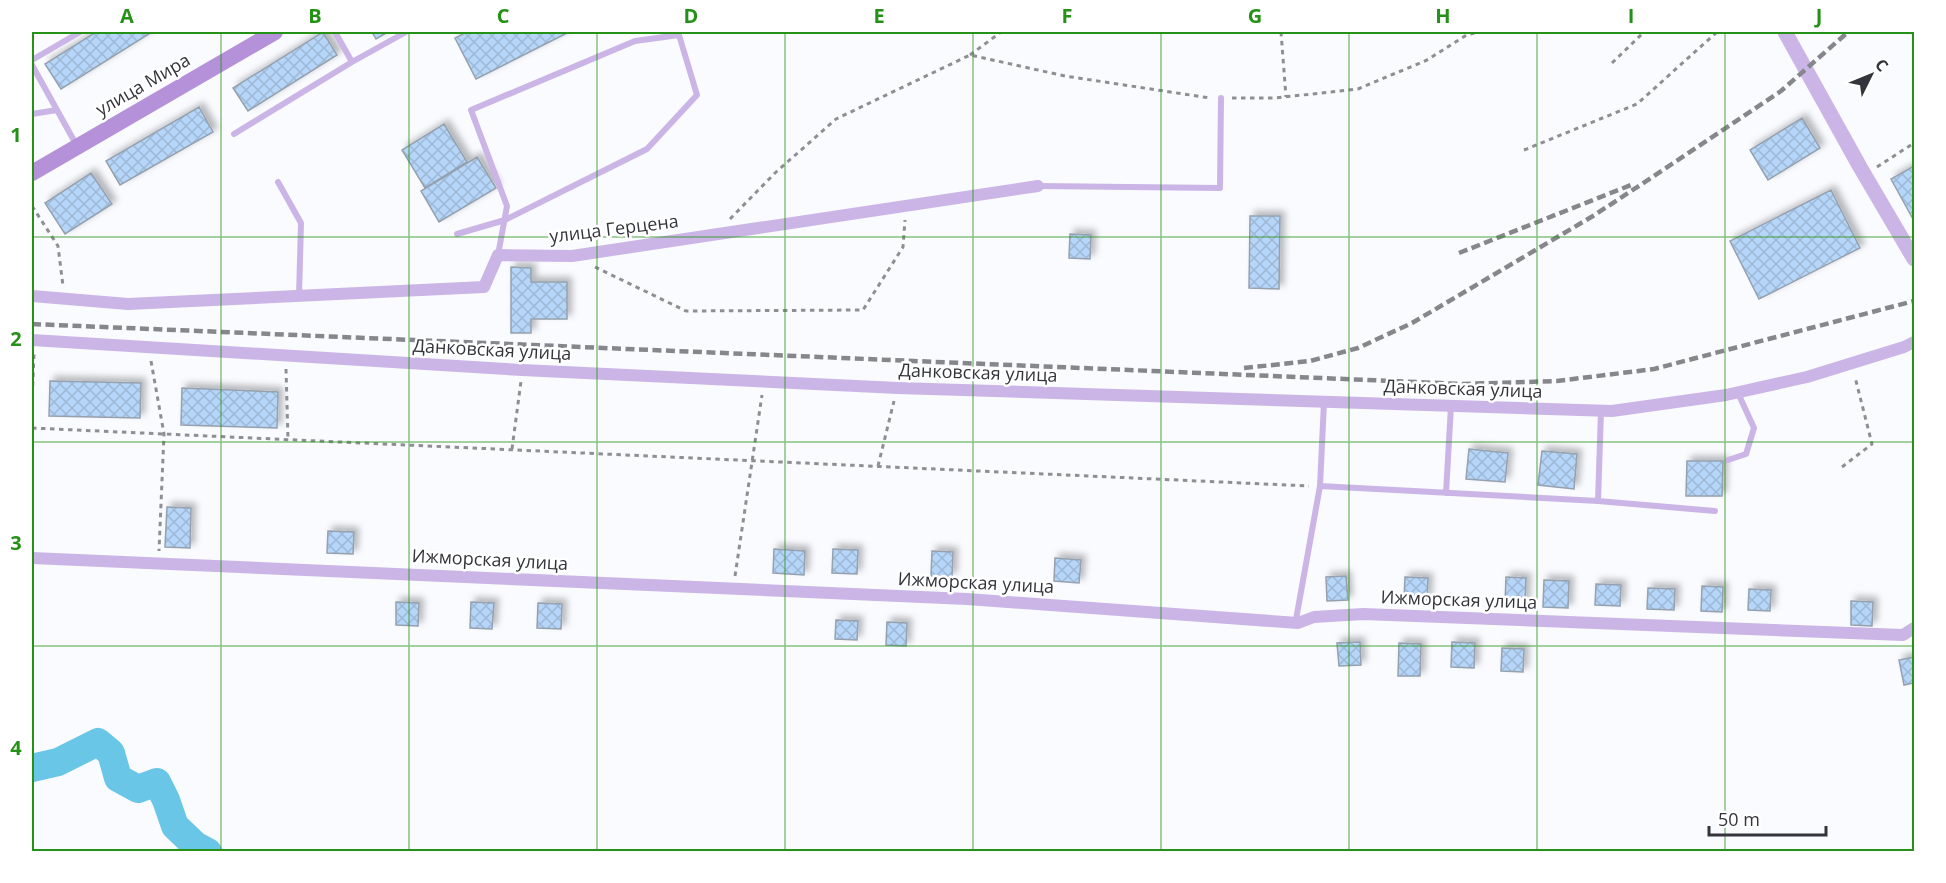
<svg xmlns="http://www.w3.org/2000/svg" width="1946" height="883" font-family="'Open Sans',sans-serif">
  <defs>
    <pattern id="building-cross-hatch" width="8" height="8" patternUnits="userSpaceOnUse" patternTransform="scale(1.5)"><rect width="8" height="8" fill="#b6d6f9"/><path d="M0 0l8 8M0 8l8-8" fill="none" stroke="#9db8d6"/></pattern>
    <filter id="shadow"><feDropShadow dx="4.5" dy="-4.5" stdDeviation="3" flood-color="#0004"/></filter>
  </defs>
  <rect width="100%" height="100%" fill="#fafbff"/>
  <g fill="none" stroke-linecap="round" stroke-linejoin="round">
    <path stroke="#69c6e7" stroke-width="28" d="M32,768l26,-6 40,-20 13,11 7,25 20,11 19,-7 9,18 9,26 20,19 13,7"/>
  </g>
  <path fill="url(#building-cross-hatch)" stroke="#95a1af" stroke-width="1.5" filter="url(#shadow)" d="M96,32h56l-91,57 -16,-25z
    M323,32l14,23 -89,56 -15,-23z
    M372,32h16l-12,7z
    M467,32h102l-93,47 -21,-41z
    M199,107l14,25 -93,53 -14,-24z
    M1802,118l18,30 -52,32 -18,-30z
    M444,124l23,38 -42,26 -23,-38z
    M477,157l19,31 -57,34 -18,-31z
    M1914,166v55l-23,-42z
    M91,173l21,31 -47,30 -20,-31z
    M1831,190l29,58 -101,51 -29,-58z
    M1250,216h30l-1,73 -30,-1z
    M1070,234l21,1 -1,24 -21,-1z
    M511,267l20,1v14h36v37h-36v14h-20z
    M50,381l91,2 -1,35 -91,-2z
    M182,388l96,4 -1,36 -96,-3z
    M1469,449l39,4 -3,29 -39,-3z
    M1542,451l35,3 -3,35 -36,-4z
    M1687,461h36l-1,35h-36z
    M167,507l24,1 -1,40 -25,-1z
    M328,531l26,1 -1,22 -26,-1z
    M774,549l31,2 -1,24 -31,-2z
    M833,549l25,1 -1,24 -25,-1z
    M932,551l21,1 -1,25 -21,-1z
    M1055,558l26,2 -2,23 -25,-2z
    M1346,576l2,24 -21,1 -1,-24z
    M1405,577l23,1 -1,22 -23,-1z
    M1506,577l20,1 -1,26 -20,-1z
    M1544,580l25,1 -1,27 -25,-1z
    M1596,584l25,1 -1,21 -25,-1z
    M1702,586l21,1 -1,25 -21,-1z
    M1648,588l27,1 -1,21 -27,-1z
    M1749,589l22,1 -1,21 -22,-1z
    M1851,601l22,1 -1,24 -21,-1z
    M396,602l23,1 -1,23 -22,-1z
    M471,602l23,1 -2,26 -22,-1z
    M538,603l24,1 -1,25 -24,-1z
    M836,620l22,1 -1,19 -22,-1z
    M887,622l20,1 -1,23 -20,-1z
    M1360,642l1,23 -22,1 -2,-23z
    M1452,642l23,1 -1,25 -23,-1z
    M1399,643l22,1 -1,32h-22z
    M1502,648l22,1 -1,23 -22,-1z
    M1914,657v26l-10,2 -5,-25z"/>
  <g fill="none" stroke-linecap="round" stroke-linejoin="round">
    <path stroke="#8e8f94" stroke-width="3" stroke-dasharray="4.5 4.5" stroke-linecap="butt" d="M1281,32l5,65
      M970,55l31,-23
      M1612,63l32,-31
      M1232,98h43l83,-9 69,-29 38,-24 12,-4
      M1524,150l113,-46 80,-72
      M1877,167l37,-24
      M32,206l26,40 5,40
      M730,219l45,-46 61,-54 134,-64 95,21 145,22
      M595,267l91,44 177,-1 40,-63 2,-27
      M151,361l13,73 -5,117
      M286,369l2,71
      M32,404l2,-50
      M32,428l1277,58
      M512,449l9,-68
      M878,466l16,-65
      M1842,467l30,-23 -17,-67
      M735,576l27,-181"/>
    <path stroke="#cbb5e6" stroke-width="6" d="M32,60l48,-28
      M352,62l54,-30
      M32,65l45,81
      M32,114l25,-4
      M234,134l118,-72 -17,-30
      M278,182l23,41 -2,73
      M1038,186l182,2 1,-90
      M457,234l48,-14 142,-71 50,-54 -18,-60 -44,6 -164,69 36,96 -9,49
      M1324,402l-4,84 278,15 3,-90
      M1728,460l18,-6 8,-26 -16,-35
      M1446,493l5,-87
      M1598,501l117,10
      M1295,625l25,-139"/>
    <path stroke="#cbb5e6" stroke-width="12" d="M32,296l96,8 356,-17 14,-32 74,1 466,-70
      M32,340l490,30 376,18 714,23 114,-16 81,-18 97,-30 10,-5
      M32,558l935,41 331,24 16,-6 49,-3 540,21 11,-7"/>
    <path stroke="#cbb5e6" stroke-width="15" d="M1785,32l75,135 54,92"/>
    <path stroke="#b491d9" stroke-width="16" d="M32,173l243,-141"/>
    <path stroke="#86878d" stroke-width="4.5" stroke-dasharray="9 4.5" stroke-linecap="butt" d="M1459,253l172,-68
      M32,324l1431,60 94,-3 97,-12 260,-68
      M1244,368l66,-7 48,-13 54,-25 181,-107 61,-40 127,-85 67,-59"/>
  </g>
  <path fill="none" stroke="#269117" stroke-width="1.5" stroke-opacity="0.55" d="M221,32v820M409,32v820M597,32v820M785,32v820M973,32v820M1161,32v820M1349,32v820M1537,32v820M1725,32v820M32,237h1882M32,442h1882M32,646h1882"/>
  <g text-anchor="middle" stroke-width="5" stroke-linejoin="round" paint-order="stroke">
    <g font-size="18" fill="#34353c" stroke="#fff">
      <text transform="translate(143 85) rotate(-30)" y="6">улица Мира</text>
      <text transform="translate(614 229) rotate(-7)" y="6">улица Герцена</text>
      <text transform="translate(492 350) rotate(3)" y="6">Данковская улица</text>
      <text transform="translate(978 373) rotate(2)" y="6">Данковская улица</text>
      <text transform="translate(1463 389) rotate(2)" y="6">Данковская улица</text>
      <text transform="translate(490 560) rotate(3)" y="6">Ижморская улица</text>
      <text transform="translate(976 583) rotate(3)" y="6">Ижморская улица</text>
      <text transform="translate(1459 600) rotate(2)" y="6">Ижморская улица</text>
    </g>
  </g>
  <rect width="1946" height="883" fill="none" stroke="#ffffff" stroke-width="66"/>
  <g transform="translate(1871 75) rotate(47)" stroke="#ffffff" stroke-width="4.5" paint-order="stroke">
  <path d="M0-4.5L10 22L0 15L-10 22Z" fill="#34353c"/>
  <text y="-9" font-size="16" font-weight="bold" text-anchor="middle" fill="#34353c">С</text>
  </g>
  <path d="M1709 826v9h117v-9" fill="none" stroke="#34353c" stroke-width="3"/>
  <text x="1718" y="826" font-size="18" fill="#34353c" stroke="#ffffff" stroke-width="4.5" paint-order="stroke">50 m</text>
  <rect x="33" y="33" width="1880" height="817" fill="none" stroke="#269117" stroke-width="2"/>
  <g font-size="20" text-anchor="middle" font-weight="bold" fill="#269117">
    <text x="127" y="23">A</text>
    <text x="315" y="23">B</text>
    <text x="503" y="23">C</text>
    <text x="691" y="23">D</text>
    <text x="879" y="23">E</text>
    <text x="1067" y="23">F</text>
    <text x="1255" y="23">G</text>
    <text x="1443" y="23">H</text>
    <text x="1631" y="23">I</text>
    <text x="1819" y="23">J</text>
    <text x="16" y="142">1</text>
    <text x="16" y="346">2</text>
    <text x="16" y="550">3</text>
    <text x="16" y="755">4</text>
  </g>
</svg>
